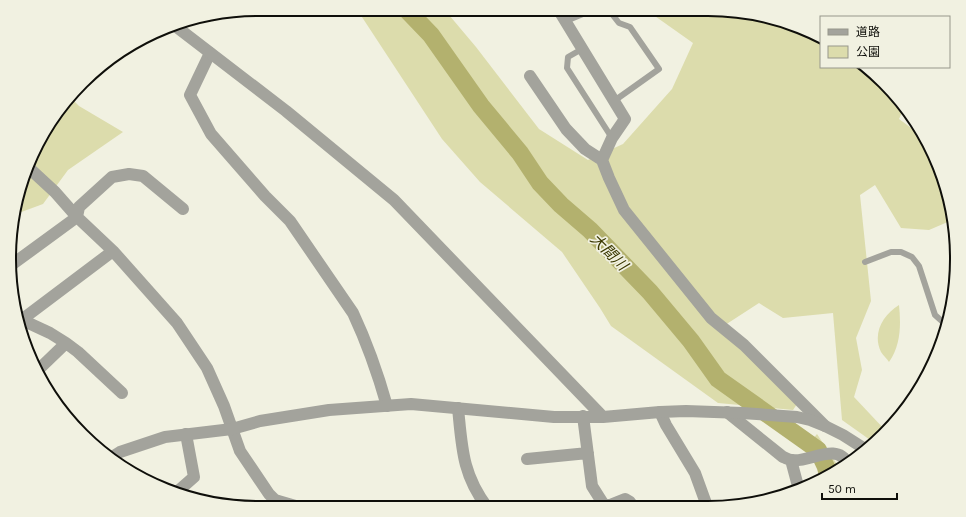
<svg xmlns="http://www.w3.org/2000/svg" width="966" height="517" font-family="Karla,'Noto Sans JP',sans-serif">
  <rect width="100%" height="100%" fill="#f1f1e1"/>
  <path fill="#dcdcac" d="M353,9h91l32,38 63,82 49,31 35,-16 49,-55 21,-46 -41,-29 -1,-5 73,1 48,8 49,20v29h39l45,39 -6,13 19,14 30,61 2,27 -21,9 -28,-2 -26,-43 -15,10 11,106 -15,37 6,32 -8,27 32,34 -13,11 -31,-22 -9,-107 -50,5 -24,-15 -37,24 75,77 -4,6 -75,-7 -107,-77 -11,-18 -38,-56 -82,-70 -38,-43 -84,-128z
    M71,98l8,8 44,26 -55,38 -25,34 -27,10 1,-20 34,-74z
    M899,305c2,19 2,40 -10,57 -2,-3 -6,-7 -8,-10 -9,-19 2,-37 18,-47z
    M817,434l23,35 -20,11 -9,-39z"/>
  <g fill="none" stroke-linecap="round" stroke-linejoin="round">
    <path stroke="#b3b16e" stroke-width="18" d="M406,9l25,26 50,71 39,47 20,30 21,22 29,25 60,62 41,49 27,38 100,71 8,17 2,9"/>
    <path stroke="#a3a39c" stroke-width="6" d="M608,9l11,14 11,4 29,42 -45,32
      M566,21l29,-12
      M582,49l-14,8 -1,11 45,70
      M865,262l26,-10h10l11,5 7,9 16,49 9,8
      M908,405l18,-28"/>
    <path stroke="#a3a39c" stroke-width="12" d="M558,9l67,110 -13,19 -10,22 7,18 15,32 87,108 33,27 81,81
      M210,53l-20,42 21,39 54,62 25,25 63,92c14,30 25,61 34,93
      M530,76l36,53 19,20 17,11
      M29,168l26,24 22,25 36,34 64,72 30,45 17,38 16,45 29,43 6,6 24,7
      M10,266l67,-49 2,-10 33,-30 17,-3 14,2 40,33
      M19,316l3,4 28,13 16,10 12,9 44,41
      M20,321l93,-70
      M38,370l28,-27
      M458,408c4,39 4,66 29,99
      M660,412l6,13 29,48 12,33
      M727,412l56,45c3,1 6,3 9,3 17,3 45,-19 56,4
      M583,416l9,70 12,19h6l15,-6 5,3 3,4
      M527,459l61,-6
      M791,460l8,30
      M177,492l17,-15 -8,-43"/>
    <path stroke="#a3a39c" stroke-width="12" d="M174,25l112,86 108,89 209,217
      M112,457l8,-5 45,-15 67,-8 28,-8 69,-11 82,-6 143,13h49l57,-5 26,-1 56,2 55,4 13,3 15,6 18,9 22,14"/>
  </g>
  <g text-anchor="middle" stroke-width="3.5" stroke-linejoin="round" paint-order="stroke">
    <g font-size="15" font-style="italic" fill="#3a3800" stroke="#f1f1e1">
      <text transform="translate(609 252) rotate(45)" y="5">大間川</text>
    </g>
  </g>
  <path d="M0 0H966V517H0ZM258 16H708A242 242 0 0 1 950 258V259A242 242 0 0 1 708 501H258A242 242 0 0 1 16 259V258A242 242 0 0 1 258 16Z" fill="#f1f1e1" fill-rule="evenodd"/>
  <path fill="none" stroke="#0f0f0a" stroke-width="2" d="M258 16H708A242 242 0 0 1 950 258V259A242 242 0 0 1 708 501H258A242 242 0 0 1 16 259V258A242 242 0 0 1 258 16Z"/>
  <rect x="820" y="16" width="130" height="52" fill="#f1f1e1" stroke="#97978b"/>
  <rect x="828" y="29" width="20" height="6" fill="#a3a39c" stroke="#97978b"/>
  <text x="856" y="36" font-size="12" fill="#0f0f0a">道路</text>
  <rect x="828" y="46" width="20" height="12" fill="#dcdcac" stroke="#97978b"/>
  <text x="856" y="56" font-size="12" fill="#0f0f0a">公園</text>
  <path d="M822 493v6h75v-6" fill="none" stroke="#0f0f0a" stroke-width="2"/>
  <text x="828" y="493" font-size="12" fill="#0f0f0a" stroke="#f1f1e1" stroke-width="3" paint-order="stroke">50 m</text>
</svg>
